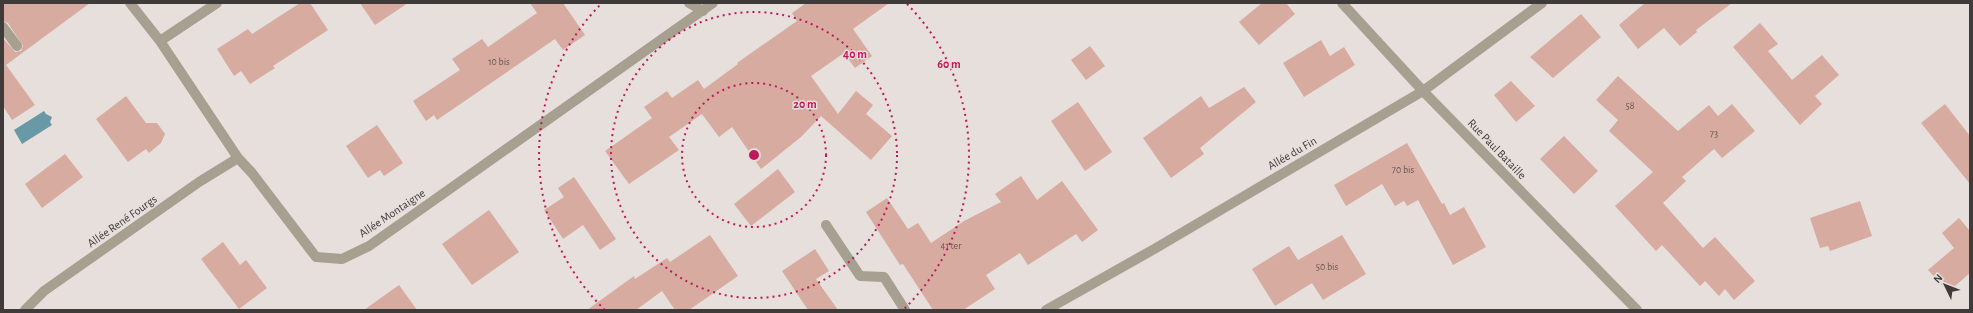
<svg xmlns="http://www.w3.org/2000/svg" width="1973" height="313" font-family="'Alegreya Sans',sans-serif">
  <rect width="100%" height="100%" fill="#e6dfdc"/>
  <path fill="#6998a6" d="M44,111l2,3 6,3 -2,5 2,3 -30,19 -8,-14z"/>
  <path fill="#d7ab9f" d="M3,3h87l-84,62 29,40 -23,15 -9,-14v-68l12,14 6,-1 2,-5 -15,-23 -5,-2z
    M300,3h10l18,27 -55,36 2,2 -25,16 -9,-13 -7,5 -17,-27 31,-20 4,5z
    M360,3h48l-33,22z
    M530,3h33l22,32 -22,15 -8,-11 -118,81 -3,-5 -8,6 -13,-20 47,-31 -8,-11 30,-20 6,8 49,-34z
    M806,3h83l-36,26 19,27 -17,12 -11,-15 -33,23 27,38 18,-23 17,14 -7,9 26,22 -21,24 -50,-44 -20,21 -40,32 -29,-42 -13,10 -17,-23 -33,23 10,13 -50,34 -24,-33 47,-33 -8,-11 23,-16 5,7 26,-18 6,9 34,-25 -1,-1 60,-42 -5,-8z
    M1262,3h24l9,11 -36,31 -20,-23z
    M1645,3h87l-36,27 1,2 -17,14 -16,-18 -26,21 -19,-24z
    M1581,14l20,23 -48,41 -23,-21z
    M1760,23l18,21 -10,7 24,29 30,-25 17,20 -24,21 7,8 -22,21 -67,-78z
    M1321,40l9,16 14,-9 11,18 -51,32 -21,-34z
    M1090,46l15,20 -19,14 -15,-20z
    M1618,76l60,55 31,-26 9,11 14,-12 23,27 -33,27 -8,-9 -32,28 4,4 -23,22 40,45 12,-11 40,44 -21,19 -9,-11 -6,7 -14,-15 -5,5 -38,-41 -6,6 -41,-45 38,-34 -44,-41 9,-11 -22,-20z
    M1511,81l24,25 -19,16 -22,-27z
    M1244,87l12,15 -56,46 4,6 -33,24 -28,-40 58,-42 8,12z
    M126,96l20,27h11l8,11 -4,9 -12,10 -3,-4 -18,13 -32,-43z
    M1078,102l34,50 -27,19 -34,-50z
    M1945,104l25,32v48l-49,-61z
    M377,125l26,38 -19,13 -4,-6 -12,8 -22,-32z
    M1564,136l34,35 -24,23 -34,-35z
    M1407,143l35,61 2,-1 6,12 14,-8 22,40 -33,18 -35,-65 -11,6 -3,-5 -9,5 -13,-22 -36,22 -12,-21z
    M65,154l18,23 -41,31 -17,-24z
    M778,169l17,23 -44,34 -17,-22z
    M1021,176l16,24 25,-19 36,49 -16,12 -6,-8 -48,31 -8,-12 -34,22 9,14 -32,21h-30l-30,-46 -3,1 -34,-53 21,-14 21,31 10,-6 13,20 33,-22 37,-19 -6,-8z
    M574,177l42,62 -16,11 -17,-25 -20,14 -19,-29 20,-13 -6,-9z
    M1860,201l12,35 -42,15 -2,-5 -8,2 -10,-30z
    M489,210l30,42 -47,33 -30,-41z
    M1959,218l11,13v42l-22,19 -20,-22 26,-22 -12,-15z
    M710,235l28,41 -49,34h-14l-13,-19 -26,19h-49l47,-34 1,3 32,-21 3,4z
    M1342,235l24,39 -43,26 -11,-17 -37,23 -23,-37 37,-23 9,14z
    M223,242l17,23 6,-5 21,28 -28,21 -38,-50z
    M815,249l14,22 -13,8 22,31h-30l-26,-39z
    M399,285l18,25h-53z"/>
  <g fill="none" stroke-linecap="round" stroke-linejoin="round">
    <path stroke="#a79f8f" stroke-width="10" d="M3,27l14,19
      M826,225l34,51 24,1 21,33"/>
    <path stroke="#a79f8f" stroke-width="10" d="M130,3l30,38 78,117 14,15 64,84 26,2 27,-13 344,-243
      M689,3l14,8
      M1342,3l81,88 214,219
      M160,41l57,-38
      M25,310l19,-19 155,-109 39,-24
      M1046,310l110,-62 267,-157 119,-88"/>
  </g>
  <g fill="none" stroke="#c2185b" stroke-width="2" stroke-dasharray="2 4">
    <circle cx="754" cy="155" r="72"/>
    <circle cx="754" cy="155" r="143"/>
    <path d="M605 310A215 215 0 0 1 601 4M907 4A215 215 0 0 1 903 310"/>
  </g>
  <g text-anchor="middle" stroke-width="3" stroke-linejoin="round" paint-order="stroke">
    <g font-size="10" fill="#645753">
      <text x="499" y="65">10 bis</text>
      <text x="1630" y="109">58</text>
      <text x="1714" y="137">73</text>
      <text x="1403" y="173">70 bis</text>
      <text x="951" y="249">41 ter</text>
      <text x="1327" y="270">50 bis</text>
    </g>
    <g font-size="12" fill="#3e3b3a" stroke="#e6dfdc">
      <text transform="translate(1497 149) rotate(46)" y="4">Rue Paul Bataille</text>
      <text transform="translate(1292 153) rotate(-30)" y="4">Allée du Fin</text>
      <text transform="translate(392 213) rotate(-34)" y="4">Allée Montaigne</text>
      <text transform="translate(122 221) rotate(-35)" y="4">Allée René Fourgs</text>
    </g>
  </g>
  <circle cx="754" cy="155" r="6" fill="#c2185b" stroke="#e6dfdc" stroke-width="2"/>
  <g font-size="12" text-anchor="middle" font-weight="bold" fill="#c2185b" stroke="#e6dfdc" stroke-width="3" stroke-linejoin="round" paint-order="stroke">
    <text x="855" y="58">40 m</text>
    <text x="949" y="68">60 m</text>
    <text x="805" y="108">20 m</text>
  </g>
  <rect width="1973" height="313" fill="none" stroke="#3e3b3a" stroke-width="8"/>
  <g transform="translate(1945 285) rotate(313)" stroke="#e6dfdc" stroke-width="3" paint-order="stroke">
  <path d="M0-3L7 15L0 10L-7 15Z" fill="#3e3b3a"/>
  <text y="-6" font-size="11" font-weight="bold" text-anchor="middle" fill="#3e3b3a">N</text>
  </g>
</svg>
